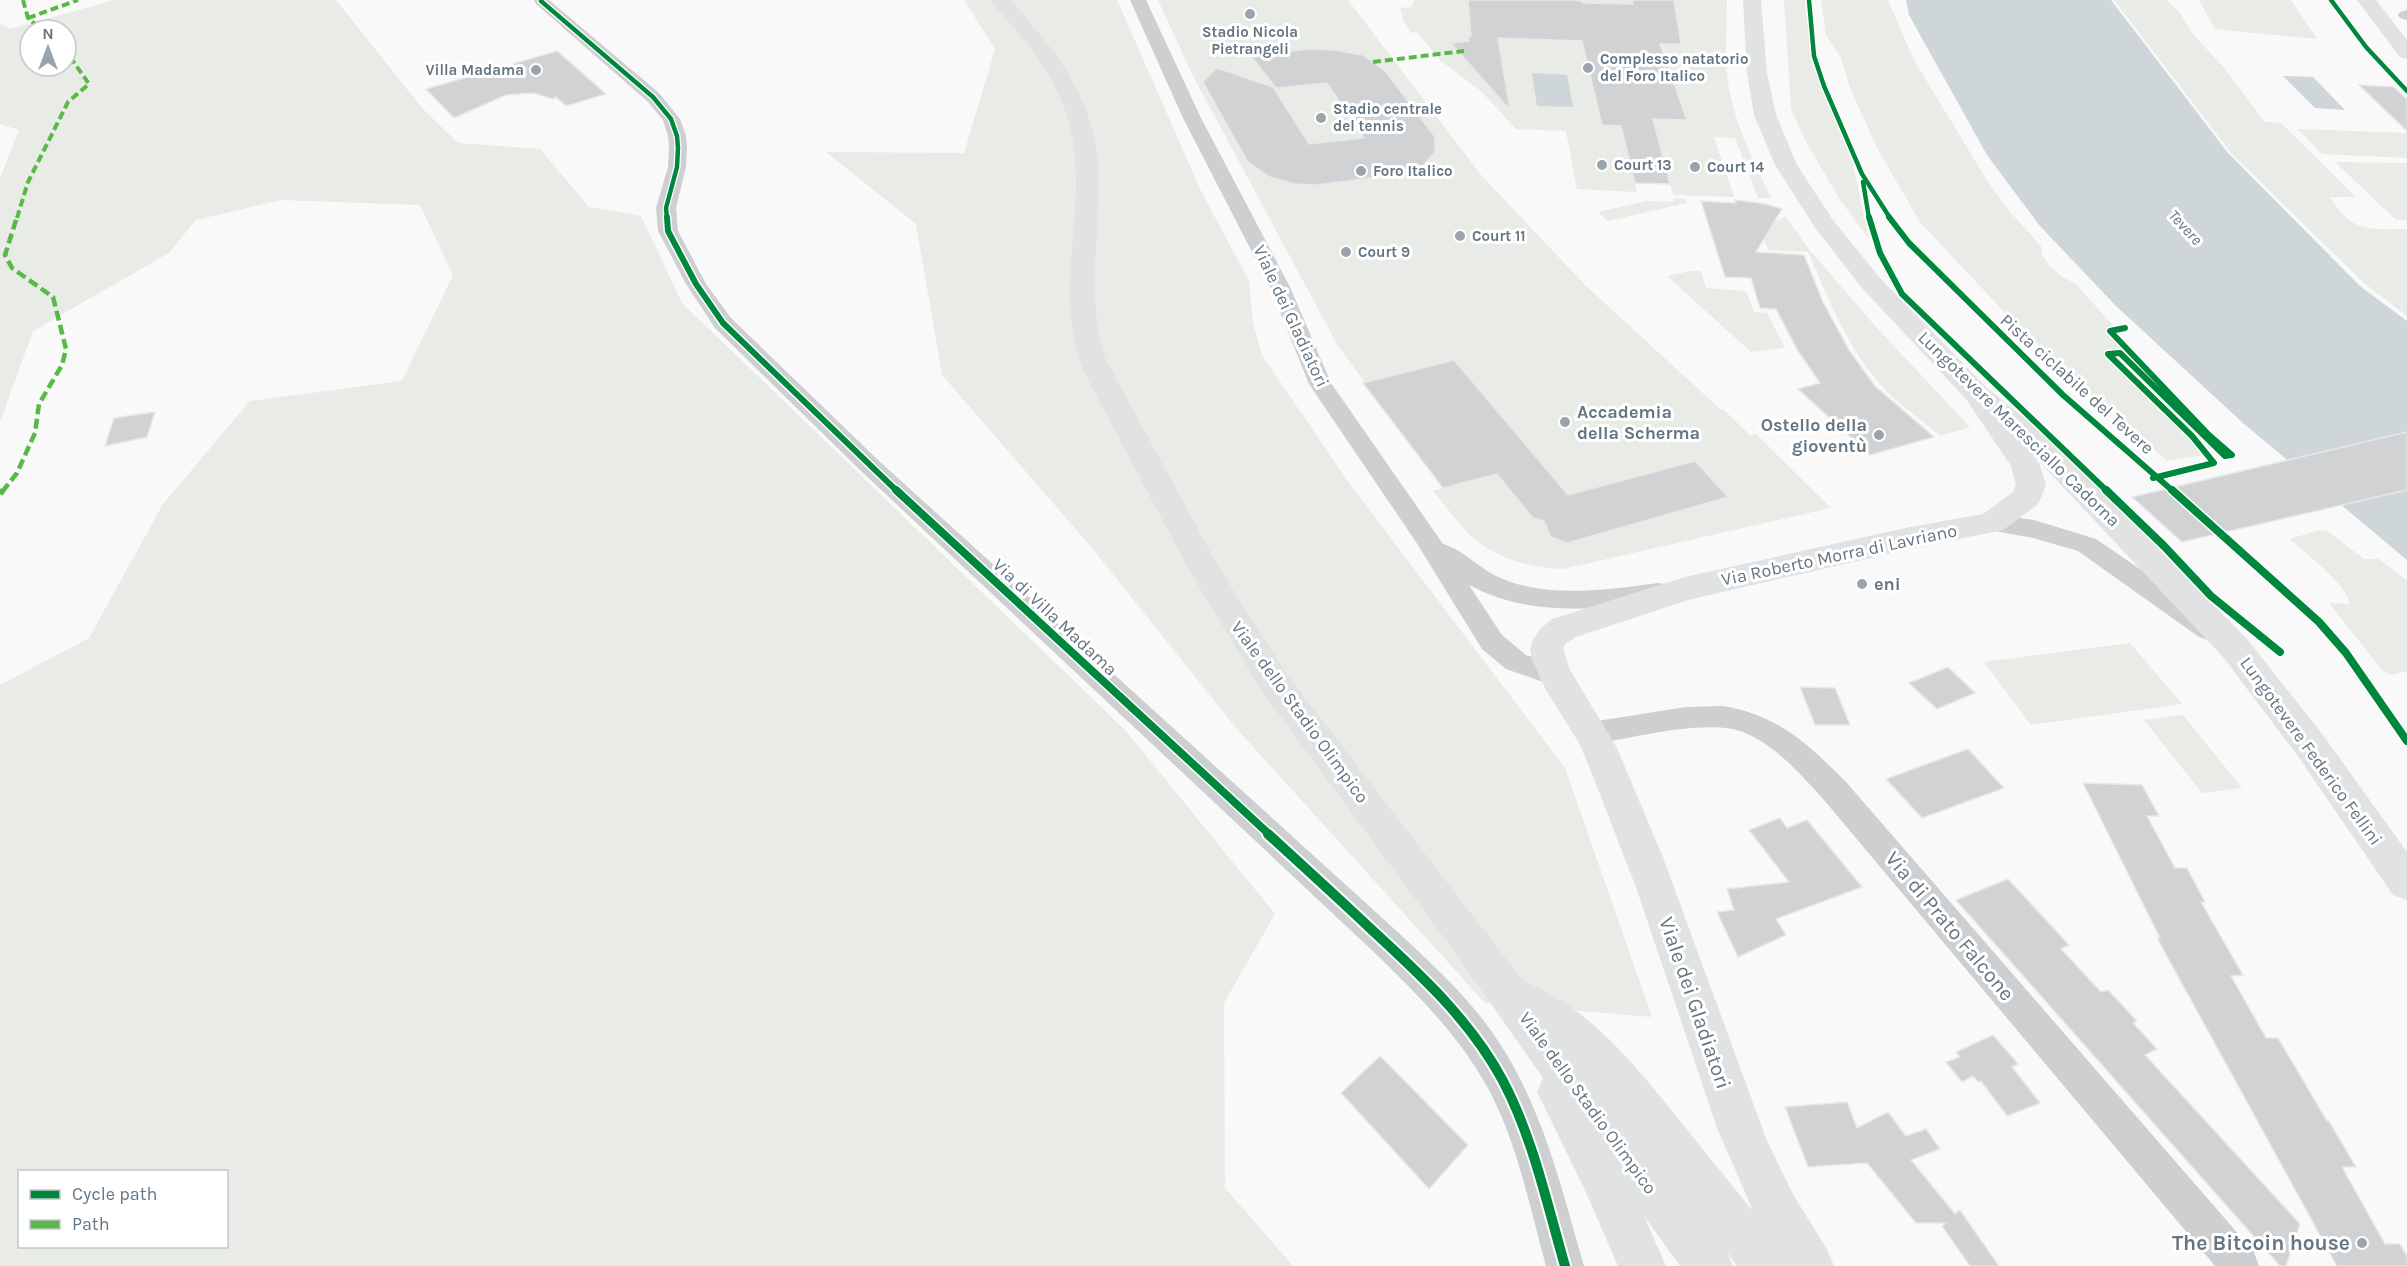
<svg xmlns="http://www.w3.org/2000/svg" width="2407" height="1266" font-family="Karla,sans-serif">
  <rect width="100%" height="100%" fill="#f9f9f9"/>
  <path fill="#e8ebe6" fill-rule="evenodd" d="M114,0h222l86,108 36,35 82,6 49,58 52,9 41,87 444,428 149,183 -51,89 1,185 68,78h-1293v-581l89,-47 74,-134 87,-103 152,-20 51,-106 -33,-70 -139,-5 -85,20 -27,33 -136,78 -33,91v-244l19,-48 -19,-6v-100l10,5zM30,30h36v36h-36zM20,1172h206v74h-206z
    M964,0h153l84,191 48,90 4,42 9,32 84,124 219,289 87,249 -167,-14 -249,-275 -144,-180 -150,-173 -26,-151 -90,-72 138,1 31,-104z
    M1158,0h190l133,175 104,110 135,124h3l28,27 5,-2 75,74 -268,61c-32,-1 -66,-10 -91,-32 -14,-13 -26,-31 -39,-46l10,-3 -105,-142 -145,-270z
    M1414,0h313c0,25 -2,51 0,75 5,44 25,83 44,123h-13l-23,-60 -21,-1 20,60 -61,-2 -12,-45 -38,-17 14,59 -60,-3 -11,-58 -50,-2 -35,-38 -40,-30 -24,-29 -5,1 -8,-11 -4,-14 12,-1z
    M1784,0h21l7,64 41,100 16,75 -28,-38 -34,-57 -16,-35z
    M1821,0h67l26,60 74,122 22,30 31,34 1,9 7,10 12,11 15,8 39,44 -7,4 17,18 -19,3 85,84 13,18 -37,6 -83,-73 -79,-75 -85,-91 -42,-72 -28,-62 -9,-30 -15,-23z
    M2114,0h52l14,13 11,19 33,36 41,54 16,1 75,74h-26c22,36 37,32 77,32v87l-43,-33 -132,-129z
    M2199,0h92l26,39 -102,-10z
    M2298,129l109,4v25l-85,-4z
    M2335,162l72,1v57h-11z
    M1673,198l13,1 1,4 -79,18 -10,-9 49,-11 27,1z
    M1786,217l22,31 67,78 95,101 -30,9c-19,-17 -43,-32 -59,-51 -34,-38 -53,-87 -73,-133l-40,-2 -11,-29h18z
    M1691,271h10l5,17 40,3 8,21 13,1 18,35 -34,4 -84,-76z
    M2326,530l38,29h15l28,21v91l-15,4 -10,-5 -53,-67 20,1c2,-16 -46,-53 -59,-65l26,-8z
    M2130,643l52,61 -151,21 -47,-63z
    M2183,715l59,73 -40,5 -58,-73z"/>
  <path fill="#ced6d9" d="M1906,0h205l117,153 132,133 47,35v239l-164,-137 -127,-117 -77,-81 -52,-70 -78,-140z
    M1532,73l35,2 6,32 -36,-1z
    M2283,76l30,1 32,33 -30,-2z"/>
  <path fill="#d0d2d3" stroke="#e8e8e8" stroke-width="1.5" d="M1468,0h106l8,1 1,2 50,1 -1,-4h42l7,44h-21l27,76 -34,-1 17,65 -35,-1 -14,-57 -19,-1 -20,-84 -84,-3 12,72 -59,-67 18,-2 -1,-5h3z
    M1307,49l27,1 29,5 23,17 49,65v15l-12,14 -19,8 -88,11 -21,-1 -25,-7 -22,-15 -45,-80 14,-14 56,19 36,57 55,-6 -37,-55 -51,5 -25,-32z
    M557,51l49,43 -40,12 -10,-9 -4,2 -18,-6 -28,2 -52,23 -28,-29z
    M2359,85l35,2 13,12v32z
    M1735,200l31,4 16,5 -26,43 48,3 19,47 26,48 26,36 59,51 -64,18 -72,-66 22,-6 -22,-32 -22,-42 -16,-1 -9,-30 -26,-1 -24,-76 35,2z
    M1454,360l114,135 127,-34 33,36 -161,46 -16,-6 -7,-16 -11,-3 -36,-44 -54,14 -80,-105z
    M155,412l-8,25 -42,9 9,-28z
    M2407,432v58l-225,52 -50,-45z
    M1948,667l27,26 -38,16 -28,-26z
    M1800,687l35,1 15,37h-35z
    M1968,749l36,39 -82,30 -36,-39z
    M2083,783l59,2 17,31h-12l28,52h12l18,34h-4l42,73 -12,1 35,62h12l49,83h2l27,46h-14l43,77h15l7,12v10h-70l-180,-328h3z
    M1780,818l7,10 20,-8 55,67 -86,32 10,16 -48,22 -21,-45 17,-2 -7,-21 62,-7 -40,-52z
    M2008,879l61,66 -8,4 40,43 7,-2 29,31 -4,2 24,26 -12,6 155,169 -14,42h-6l-324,-366z
    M1993,1035l25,29 -6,3 28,36 -33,13 -26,-35 -3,1 -5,-6 -11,6 -16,-20 14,-5 -4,-5z
    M1380,1056l88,89 -39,44 -88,-96z
    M1847,1102l10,26 31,-16 18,24 20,-7 14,20 -29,11 44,54 5,-4 39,56h-29l-28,-40 4,-3h-30l-49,-60 -59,4 -23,-60z"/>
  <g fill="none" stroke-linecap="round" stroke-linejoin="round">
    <path fill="#cecfd0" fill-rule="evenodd" d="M534,0h15l110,93 21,26 6,17 1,12 -1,19 -10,41 2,23 28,53 25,34 146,141 524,476c32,30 65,60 91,97 49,69 69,154 92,234h-38c-16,-58 -28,-120 -56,-174 -28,-53 -70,-95 -113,-137l-516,-484 -146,-143 -29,-44 -28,-53 -2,-23 12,-41 1,-19 -1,-12 -5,-16 -16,-19 -111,-97z
      M1130,0h16l55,118 89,169 41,96 112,161c22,6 38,27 60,35 48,20 106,10 156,4l9,2 4,7 -4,7 -9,2c-65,9 -130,16 -190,-16l33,50 24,20 41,13 4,8 -4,8 -10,3 -51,-18 -24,-20 -66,-107 -107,-158 -39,-97 -87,-169z
      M2407,10v10l-7,-2 -2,-3 2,-3z
      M1992,514l42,6 62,19 123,84 3,7 -3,7 -10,3 -10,-3 -121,-86 -45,-13 -50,-9 -3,-6 3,-6z
      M1723,706c55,9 85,38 123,76l408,470 5,14h-44l-391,-466c-23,-25 -48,-55 -81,-68 -39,-14 -111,7 -152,12l-10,-3 -4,-8 4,-8 10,-3 95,-15z"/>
    <path fill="#e1e2e2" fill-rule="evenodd" d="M2357,0h19l31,40v19l-7,-2z"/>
    <path fill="#e1e2e2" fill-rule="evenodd" d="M991,0h19c40,43 80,93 87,153 3,26 1,52 0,78 -3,43 -5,85 8,127l113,208 67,106 238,309c66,26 111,83 154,136 25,31 50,63 76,94l-36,-83 -80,-238 -48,-124 -10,-23 -33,-53 -14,-30 -2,-12 3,-8 7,-11 12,-10 133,-42 225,-50 73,-13 30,-22 3,-7 -5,-19 -45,-67 -104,-111 -46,-59 -41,-64 -21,-50 -7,-42 -4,-73h18l6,73 9,42 21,50 36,55 47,58 106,109 67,54 194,198 76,96 84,117v48l-14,-5 -96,-140 -74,-98 -190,-202 7,10 6,20 -5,13 -4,7 -34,25 -93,19 -222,51 -112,37 -12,8v7l6,18 47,78 47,112 103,281 27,55 33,53 7,17h-97l-10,-14 6,14h-53l-36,-50 22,50h-48l-34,-78 -47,-96 6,-14 -84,-120 -198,-268 -73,-122 -104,-196c-33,-78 5,-160 -13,-241 -7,-35 -28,-68 -51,-96 -9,-12 -21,-23 -29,-35z"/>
    <path stroke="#58b947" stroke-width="4" stroke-dasharray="8 4" stroke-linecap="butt" d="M23,0l5,18 14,12
      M28,18l50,-18
      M1373,62l91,-11
      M17,218l11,-36 40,-80 21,-18 -23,-33"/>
    <path stroke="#58b947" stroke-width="4.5" stroke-dasharray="10 4.5" stroke-linecap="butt" d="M2,492l15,-19 18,-40 4,-29 23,-39 4,-16 -13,-52 -41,-29 -7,-13 12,-38"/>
    <path stroke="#58b947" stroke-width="6" stroke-dasharray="12 6" stroke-linecap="butt" d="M0,494l3,-4"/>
    <g stroke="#fff" stroke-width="7">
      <path id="cycleway-far3" d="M1809,0l5,56 10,30 38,88 28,44
        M2331,0l35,47 41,44
        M541,1l112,96 18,22 6,17 1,12 -1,19 -11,41 1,10
        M1863,182l6,36"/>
    </g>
    <g stroke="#fff" stroke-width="9">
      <path id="cycleway-far2" d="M667,217l1,14 28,53 27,39 175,169
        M1869,217l11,36 22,41 206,198
        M1889,217l20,26 154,152 111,97
        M2125,328l-15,3 99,104 23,20 -7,1 -105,-103 -12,1 84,82 22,27 -61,15"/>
    </g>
    <g stroke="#fff" stroke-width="11">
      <path id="cycleway-far1" d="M896,490l374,345
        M2106,490l58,56 47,50 69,56
        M2172,490l147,132 27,31 61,88"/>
    </g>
    <g stroke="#fff" stroke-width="14">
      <path id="cycleway" d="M1268,834c35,32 70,64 104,96 49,45 99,91 131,151 30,57 44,123 62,185"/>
    </g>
    <use href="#cycleway-far3" stroke="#00873e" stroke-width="4.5"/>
    <use href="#cycleway-far2" stroke="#00873e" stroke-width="6"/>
    <use href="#cycleway-far1" stroke="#00873e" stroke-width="8"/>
    <use href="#cycleway" stroke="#00873e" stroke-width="10"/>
  </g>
  <g fill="#99a4ac" stroke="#fff" stroke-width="2">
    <circle cx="1250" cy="14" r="6"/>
    <circle cx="1588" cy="68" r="6"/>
    <circle cx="536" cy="70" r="6"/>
    <circle cx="1321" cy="118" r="6"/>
    <circle cx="1602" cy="165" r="6"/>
    <circle cx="1695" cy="167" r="6"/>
    <circle cx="1361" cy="171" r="6"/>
    <circle cx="1460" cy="236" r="6"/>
    <circle cx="1346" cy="252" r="6"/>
    <circle cx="1565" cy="422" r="6"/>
    <circle cx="1879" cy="435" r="6"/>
    <circle cx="1862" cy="584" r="6"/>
    <circle cx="2362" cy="1243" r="6"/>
  </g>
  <g text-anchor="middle" stroke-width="6" stroke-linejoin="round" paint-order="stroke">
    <g font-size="15" font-weight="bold" fill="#657683" stroke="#fff" text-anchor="start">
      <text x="1250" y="37" text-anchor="middle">Stadio Nicola<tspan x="1250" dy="17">Pietrangeli</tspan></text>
      <text x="1600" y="64">Complesso natatorio<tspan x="1600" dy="17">del Foro Italico</tspan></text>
      <text x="524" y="75" text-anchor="end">Villa Madama</text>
      <text x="1333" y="114">Stadio centrale<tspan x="1333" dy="17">del tennis</tspan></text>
      <text x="1614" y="170">Court 13</text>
      <text x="1707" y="172">Court 14</text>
      <text x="1373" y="176">Foro Italico</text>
      <text x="1472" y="241">Court 11</text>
      <text x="1358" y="257">Court 9</text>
    </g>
    <g font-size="16" font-style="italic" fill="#60757c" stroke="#fff">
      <text transform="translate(2186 227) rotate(47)" y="6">Tevere</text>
    </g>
    <g font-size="18" fill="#657683" stroke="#fff">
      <text transform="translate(1291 316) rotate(65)" y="6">Viale dei Gladiatori</text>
      <text transform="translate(2077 384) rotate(42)" y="6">Pista ciclabile del Tevere</text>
      <text transform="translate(2019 429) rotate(44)" y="6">Lungotevere Maresciallo Cadorna</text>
      <text transform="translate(1839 555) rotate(-12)" y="6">Via Roberto Morra di Lavriano</text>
      <text transform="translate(1055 617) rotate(43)" y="6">Via di Villa Madama</text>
      <text transform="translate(1300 712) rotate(54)" y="6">Viale dello Stadio Olimpico</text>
      <text transform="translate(2311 751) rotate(54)" y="6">Lungotevere Federico Fellini</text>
      <text transform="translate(1588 1103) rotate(54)" y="6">Viale dello Stadio Olimpico</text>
    </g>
    <g font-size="18" font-weight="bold" fill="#657683" stroke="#fff" text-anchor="start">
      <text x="1577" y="418">Accademia<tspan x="1577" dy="21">della Scherma</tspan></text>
      <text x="1867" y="431" text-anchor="end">Ostello della<tspan x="1867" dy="21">gioventù</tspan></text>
      <text x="1874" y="590">eni</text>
    </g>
    <g font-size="21" fill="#657683" stroke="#fff">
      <text transform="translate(1950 926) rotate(50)" y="7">Via di Prato Falcone</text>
      <text transform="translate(1695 1003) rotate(71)" y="7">Viale dei Gladiatori</text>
    </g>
    <g font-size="21" font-weight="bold" fill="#657683" stroke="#fff" text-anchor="end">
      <text x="2350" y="1250">The Bitcoin house</text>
    </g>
  </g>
  <rect x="18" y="1170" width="210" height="78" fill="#ffffff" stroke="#c1c8cd" stroke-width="1.5"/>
  <rect x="30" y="1190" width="30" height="9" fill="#00873e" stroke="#c1c8cd" stroke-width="1.5"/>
  <text x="72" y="1200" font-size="18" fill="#657683">Cycle path</text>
  <rect x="30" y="1220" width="30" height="9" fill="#58b947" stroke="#c1c8cd" stroke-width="1.5"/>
  <text x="72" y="1230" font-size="18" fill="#657683">Path</text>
  <g transform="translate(48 48)"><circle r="28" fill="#ffffff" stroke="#c1c8cd" stroke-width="1.5"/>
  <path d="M0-4.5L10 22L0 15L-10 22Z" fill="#99a4ac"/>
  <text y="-9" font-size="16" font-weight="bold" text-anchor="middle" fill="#657683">N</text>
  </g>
</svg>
